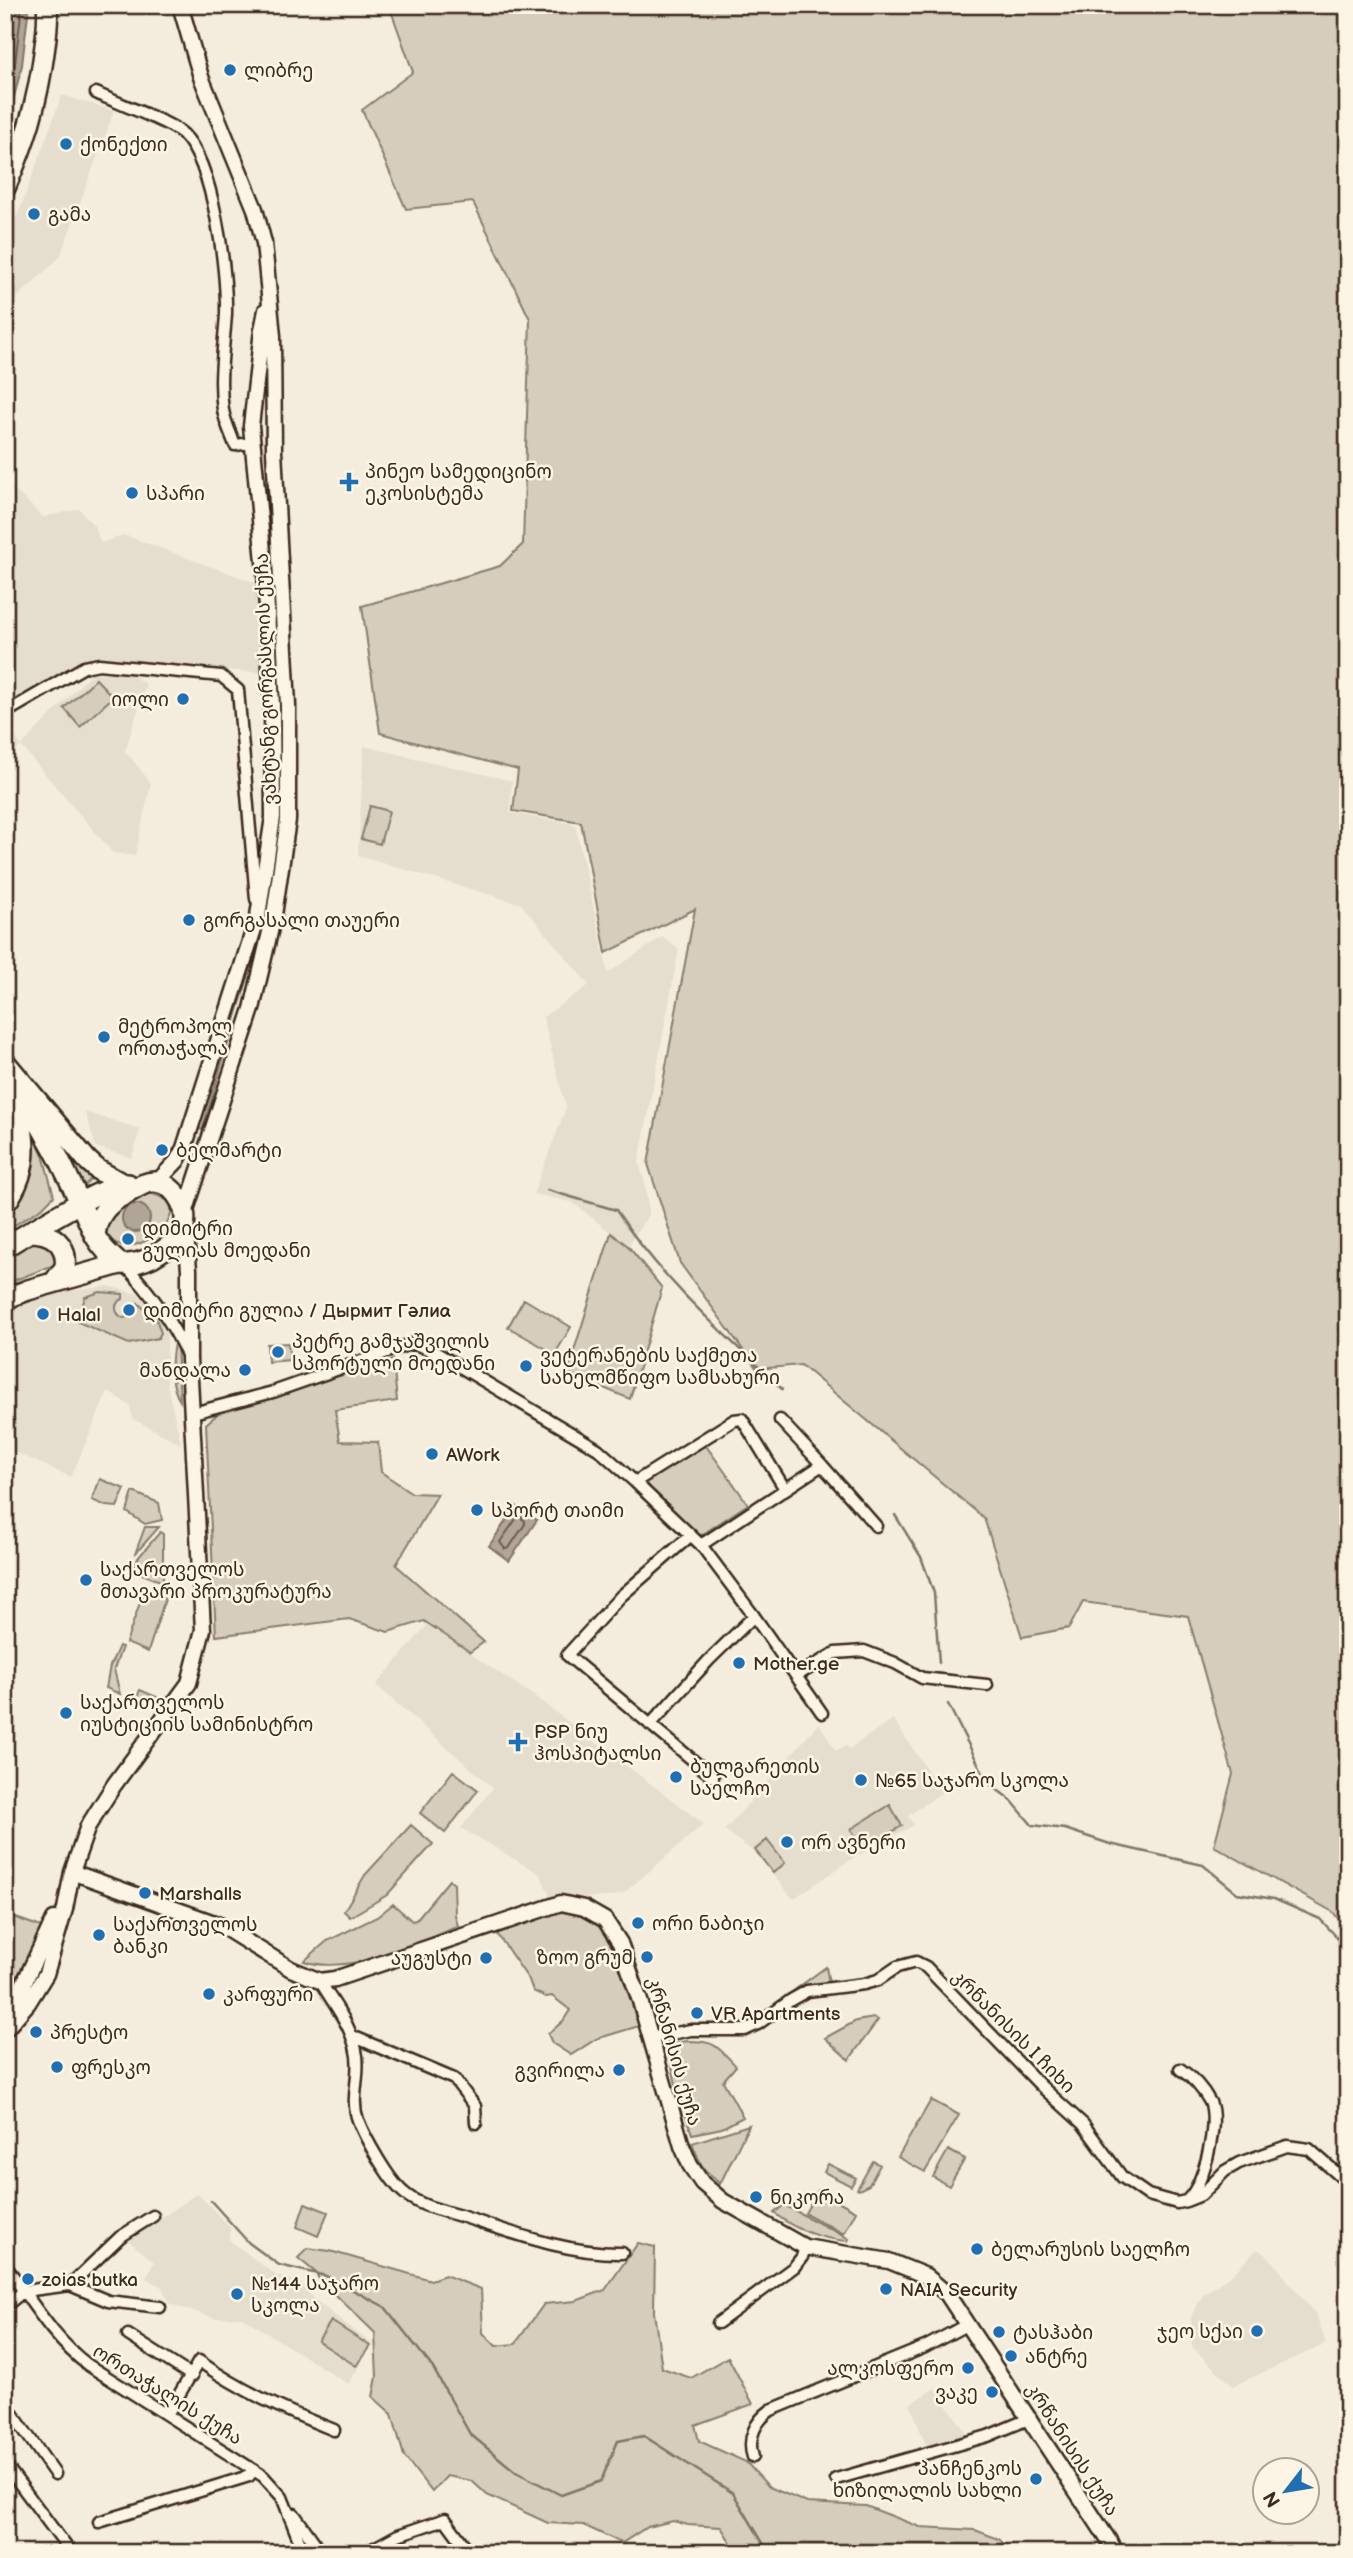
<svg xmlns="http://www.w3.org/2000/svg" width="1353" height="2558" font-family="'Balsamiq Sans','Noto Sans Georgian',sans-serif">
  <rect width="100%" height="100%" fill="#f4eddd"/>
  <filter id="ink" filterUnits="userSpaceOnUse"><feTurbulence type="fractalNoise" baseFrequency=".0143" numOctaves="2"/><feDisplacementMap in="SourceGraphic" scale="14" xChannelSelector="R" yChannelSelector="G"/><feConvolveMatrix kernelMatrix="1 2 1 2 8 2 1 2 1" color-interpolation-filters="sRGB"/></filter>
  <g filter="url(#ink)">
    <path fill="#e5ddce" d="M62,95l52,16 -54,146 -55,52v-75l14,-22z
      M5,481l38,36 36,-8 15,17 7,17 23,-8 135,49 7,89 -176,-12 -28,13 -46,29 -11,1z
      M127,672l19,12 -21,67 26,32 -16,73 -22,-3 -92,-107 -16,14v-39l16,25 71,-73z
      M364,746l148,35 -2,32 65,11 33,149 54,-36 17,12 -40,213 6,21 4,31 -21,32 -56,-44 -39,-8 33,-86 -23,-91 46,-32 -68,-81 -163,-48z
      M85,1112l55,17 -8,29 -36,-11z
      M109,1286l28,8 19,17 7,11 4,13v50l14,59 -48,-25 -3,-13 -22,-15 -37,86 -66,-29v-137l22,-9 43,-11z
      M427,1625l107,71 170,128 -80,69 -13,4 -60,1 -11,-24 -79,-46 32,-40 -117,-103z
      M893,1719l49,73 -34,24 6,9 -64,35 -57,39 -38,-46 -30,-23 94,-107 17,28 10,-6 3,4z
      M197,2193l33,34 -1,13 48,36 24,7 14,17 58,45 -25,39 -106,-67 -27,1 -45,-14 -8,-17 -16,-9 8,-16 -25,-21z
      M1257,2249l11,7 49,60 9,28 -93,42 -41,-39 -1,-30 12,-23 28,-18z
      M935,2388l33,47 -40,15 -18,-46z"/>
    <path fill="#d6cdbd" stroke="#887c6e" stroke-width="2" d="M389,5h959v1927l-15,-20 -119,-66 19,-72 -45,-158 -105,-14 -14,26 -47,9 -38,-119 -183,-153 -44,4 -77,-106 -32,-99 47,-255 -89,44 -25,-131 -68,-11 5,-41 -138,-37 -18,-127 138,-40 23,-22 7,-225 -57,-117 -67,7 -44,-99 51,-38z
      M96,679l17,18 -33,30 -16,-19z
      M279,716h3v103l-13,89 -67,222 -4,-2 58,-184 23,-127z
      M370,806l19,5 -9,33 -19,-5z
      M5,1092c10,38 15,56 2,93l-2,-1z
      M29,1122l14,33 11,41 -12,12 -37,23v-16l14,-19 13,-30z
      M59,1137l35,39 -12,12z
      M150,1193c5,2 12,4 16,7 27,24 -61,80 -63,16l34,-21z
      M611,1233l17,13 34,42 -32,111 -63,-26z
      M36,1236l15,4 7,18 -4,7 -49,19v-31z
      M100,1292l23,2v5c-10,4 -9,14 0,19l10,-2 5,-13 19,18 4,12 -3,5 -29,6 -51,-22 7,-25z
      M524,1299l47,28 -16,27 -47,-27z
      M175,1340l2,3 3,58c-10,-15 -10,-43 -5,-61z
      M288,1343l2,17 -22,2 -1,-18z
      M393,1360l4,41 -62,9 5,31 38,1 3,30 31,21 26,1 -42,71 88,77 -14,10 -46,-31 -36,11 -39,-13 -133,17 -10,-212 15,-13z
      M704,1443l44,61 -51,34 -55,-56z
      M100,1479l25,10 -8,18 -11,-1 -14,-6z
      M133,1492l26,11 3,17 -17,4 -18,-12z
      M145,1527h14l-24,27z
      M160,1532l3,2v48l-29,-11 4,-13z
      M144,1591l21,8 -17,53 -22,-9z
      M119,1646l3,1 -8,22 6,25 -14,-6 4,-22z
      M140,1690l19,8 -4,10 -19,-8z
      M453,1771l25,19 -33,43 -25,-20z
      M890,1805l12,21 -39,23 -12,-20z
      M411,1825l22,19 -46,51 -37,22 -6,-6 21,-36z
      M767,1840l18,23 -12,10 -18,-23z
      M449,1880l5,4 1,31 3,11c-40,18 -111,50 -154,35l23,-20 50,-24 16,-13 19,17 4,-1z
      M558,1911h11l28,12 17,18 25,77v8l-43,13 -25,16 -19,-12 -4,-9 15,-13 7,-11 -18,-14 -6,1 -13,-6 -4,-11 -31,-45v-5z
      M5,1914l36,13 -5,18 -31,51z
      M826,1967l3,16 -9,2 -69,37z
      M874,2018l4,2 -29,40 -24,-22 31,-17z
      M688,2041c28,0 29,5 48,25l-13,15 20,36 -21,11 -30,6 -15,-45 -10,-45z
      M931,2100l28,15 -34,57 -27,-15z
      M749,2125l-29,59 -18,-17 -10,-24z
      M948,2150l17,9 -16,27 -16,-9z
      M873,2161l7,4 -11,20 -10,5 -2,-1z
      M828,2164l28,14 -5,8 -27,-14z
      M818,2190l38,21 -12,23 -39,-21z
      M305,2203l23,9 -10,24 -21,-9z
      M784,2205l58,30 7,4 -1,2c-27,-2 -53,-11 -74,-28z
      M638,2243l17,4 -1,65 8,56 29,10 37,-21 25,47 -58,21 4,16 47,21 23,25 38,16 59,3 54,21 55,3 24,9 8,8 1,6h-274l-3,-10 -10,-16 -33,-2 -15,-4 -26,6 -25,16 -39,-18 -35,-2 -61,-28 -15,-14 -25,-5 -15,16 -28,-36 -12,-42 -19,-17 4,-20 -2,-44 -36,-35 -16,-11 -7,-14 -18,-15 10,-10 22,3 101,29 14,-5 36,14 2,44 13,13 19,-2 29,-40 32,-3 29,-11z
      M331,2321l39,25 -14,20 -38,-25z"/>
    <path fill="#b0a596" stroke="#817466" stroke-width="2" d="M5,5h24l-7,60 -17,68z
      M122 1218a14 14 0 1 1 28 0a14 14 0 1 1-28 0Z
      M516,1506l21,14 -28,41 -20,-15z"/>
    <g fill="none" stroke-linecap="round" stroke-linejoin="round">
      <path stroke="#6a5b4e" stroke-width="2" d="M5,109l10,-45 7,-59
        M520,1517l5,4v3l-16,24 -4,1 -5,-7 16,-23z"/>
      <path stroke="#817466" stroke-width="2.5" d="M547,1190l69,20c45,69 107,123 166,179
        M895,1515l26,42 13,36 5,70
        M948,1704l40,79 23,17 21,25 33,4 45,15 93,21 34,28 37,6 46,20 28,30
        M211,2201l38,42 30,22 47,11 59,31 48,61 37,66 46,38 45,23 40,-14 17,-40 26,-5 89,57 36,60"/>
      <g stroke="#3b2a1e" stroke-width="15">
        <path id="street" d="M96,93c18,9 77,30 87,41 31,30 44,137 43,180 -2,32 -8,64 -3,96 2,12 8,24 12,35l18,-2
          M5,713l79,-46 15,-3 122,12 17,14 18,209
          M125,1265c24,26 46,55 61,88
          M193,1413l80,-21 140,-49 22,9 163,97 37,33 66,63 53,71 68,97
          M822,1465l54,61
          M635,1482l99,-62 8,-1 43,70
          M690,1536l-69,60 -54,59 146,122
          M701,1545l121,-80 -42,-45
          M796,1676l39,-23 29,-2 31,12 27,15 65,7
          M650,1725l59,-65 45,-44
          M320,1981c14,24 33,46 37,75 3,22 -7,43 1,64 7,18 30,59 45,72 16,15 43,19 64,26 49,16 102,36 155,35
          M352,2036l102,43 21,27 1,17
          M651,2038l40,-8h54l13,-6 33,-24 16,-9 57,-7 14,-4 19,-13 19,-5 10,5 115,119 42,38 39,53 26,18 29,8 9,-2 15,-6 24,-24 14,-8 48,-17 22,3 39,34
          M1180,2069c12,8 23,20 30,33 9,20 -6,82 -21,96
          M5,2265c26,35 48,74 83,100l175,111 19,21 22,56
          M70,2285l50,-48 33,-21
          M5,2306l19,-15 46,-6 38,16 52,6
          M718,2323l76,-56 8,-10 3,-10
          M128,2335l64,41
          M5,2403l50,71
          M167,2415l32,-54c42,30 87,50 135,69
          M753,2457c-6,-18 2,-36 18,-47l154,-63 43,-23
          M5,2464l66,89
          M836,2479l152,-43 43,-18
          M294,2514l28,39
          M99,2522l150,-46 5,-6
          M365,2553l33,-18 47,-16 25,34"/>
      </g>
      <g stroke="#3b2a1e" stroke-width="19">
        <path id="secondary" d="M180,5l21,72 54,132 9,34 9,93 1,115 14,254v115l-14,95 -22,94 -67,204
          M157,1182l20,-21 7,-13 74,-232 15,-99 -1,-111 -7,-134 -14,-146 11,-96 4,-20
          M72,1872l148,53 71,44 29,12 15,-2 226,-76 23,5 21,12 15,23 20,58 42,145 8,19 12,18 21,18 82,46 84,14 37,15 21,18 170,259
          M8,2017l46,-98
          M5,2030l23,-27 18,-29 19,-65 7,-37 16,-46 26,-41 75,-102 14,-53 -14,-271v-90l-4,-45"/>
      </g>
      <g stroke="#3b2a1e" stroke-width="24">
        <path id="highway" d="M5,188c21,-48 32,-83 39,-135 2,-16 5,-31 3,-48
          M5,1062l82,98 11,10 25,14
          M5,1077c41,47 65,103 90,159 7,12 15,19 25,28 11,1 22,-2 32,-7 10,-6 23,-13 29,-24 11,-18 -3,-48 -25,-51 -11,-1 -21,7 -30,12 -18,9 -29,21 -31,42
          M5,1204c28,-38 21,-73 5,-115
          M30,1232c22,0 38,12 35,35l-11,15
          M5,1247c24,-14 100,-64 123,-63
          M5,1299l23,-9 92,-26"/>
      </g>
      <use href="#street" stroke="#fcf5e5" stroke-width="10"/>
      <use href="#secondary" stroke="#fcf5e5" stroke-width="14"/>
      <use href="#highway" stroke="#fcf5e5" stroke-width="19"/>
    </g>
  </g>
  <g fill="#1f6fb2" stroke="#fcf5e5" stroke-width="2.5">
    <circle cx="230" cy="70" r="7"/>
    <circle cx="66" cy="144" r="7"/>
    <circle cx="34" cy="214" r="7"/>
    <path d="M345.5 471.5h7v7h7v7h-7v7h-7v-7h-7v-7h7z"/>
    <circle cx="132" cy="493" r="7"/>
    <circle cx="183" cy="699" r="7"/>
    <circle cx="189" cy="920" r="7"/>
    <circle cx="104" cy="1037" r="7"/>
    <circle cx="162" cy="1150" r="7"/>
    <circle cx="128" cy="1239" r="7"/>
    <circle cx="129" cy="1310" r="7"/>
    <circle cx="43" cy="1314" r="7"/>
    <circle cx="278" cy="1352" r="7"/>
    <circle cx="526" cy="1366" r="7"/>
    <circle cx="245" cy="1370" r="7"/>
    <circle cx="432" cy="1454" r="7"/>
    <circle cx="477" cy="1510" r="7"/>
    <circle cx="86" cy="1580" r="7"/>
    <circle cx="739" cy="1663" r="7"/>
    <circle cx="66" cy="1713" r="7"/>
    <path d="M514.5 1731.5h7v7h7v7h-7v7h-7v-7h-7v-7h7z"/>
    <circle cx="676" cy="1777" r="7"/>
    <circle cx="861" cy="1780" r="7"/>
    <circle cx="787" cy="1842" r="7"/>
    <circle cx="145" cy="1893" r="7"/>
    <circle cx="638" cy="1923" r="7"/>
    <circle cx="99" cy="1935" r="7"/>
    <circle cx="647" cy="1957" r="7"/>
    <circle cx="486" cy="1958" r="7"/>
    <circle cx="209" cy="1994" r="7"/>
    <circle cx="697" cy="2013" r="7"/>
    <circle cx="36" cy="2032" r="7"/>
    <circle cx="57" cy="2067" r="7"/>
    <circle cx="619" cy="2070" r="7"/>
    <circle cx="756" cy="2197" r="7"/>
    <circle cx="977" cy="2249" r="7"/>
    <circle cx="28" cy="2279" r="7"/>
    <circle cx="886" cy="2289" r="7"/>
    <circle cx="237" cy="2294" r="7"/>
    <circle cx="1257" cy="2331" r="7"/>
    <circle cx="999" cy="2332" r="7"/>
    <circle cx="1011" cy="2356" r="7"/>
    <circle cx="968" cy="2368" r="7"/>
    <circle cx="992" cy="2392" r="7"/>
    <circle cx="1036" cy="2479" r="7"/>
  </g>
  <g text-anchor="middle" stroke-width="5" stroke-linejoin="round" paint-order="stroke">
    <g font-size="19" fill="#3b2a1e" stroke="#fcf5e5" text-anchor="start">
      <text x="244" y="77">ლიბრე</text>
      <text x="80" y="151">ქონექთი</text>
      <text x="48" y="221">გამა</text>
      <text x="365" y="478">პინეო სამედიცინო<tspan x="365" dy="22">ეკოსისტემა</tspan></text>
      <text x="146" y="500">სპარი</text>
      <text x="169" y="706" text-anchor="end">იოლი</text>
      <text x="203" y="927">გორგასალი თაუერი</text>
      <text x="118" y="1033">მეტროპოლ<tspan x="118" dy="22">ორთაჭალა</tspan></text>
      <text x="176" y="1157">ბელმარტი</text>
      <text x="142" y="1235">დიმიტრი<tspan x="142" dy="22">გულიას მოედანი</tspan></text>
      <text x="143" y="1317">დიმიტრი გულია / Дырмит Гәлиа</text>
      <text x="57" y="1321">Halal</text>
      <text x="292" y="1348">პეტრე გამჯაშვილის<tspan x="292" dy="22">სპორტული მოედანი</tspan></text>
      <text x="540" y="1362">ვეტერანების საქმეთა<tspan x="540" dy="22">სახელმწიფო სამსახური</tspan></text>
      <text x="231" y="1377" text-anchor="end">მანდალა</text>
      <text x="446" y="1461">AWork</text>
      <text x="491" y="1517">სპორტ თაიმი</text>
      <text x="100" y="1576">საქართველოს<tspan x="100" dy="22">მთავარი პროკურატურა</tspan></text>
      <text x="753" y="1670">Mother.ge</text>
      <text x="80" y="1709">საქართველოს<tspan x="80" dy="22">იუსტიციის სამინისტრო</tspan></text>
      <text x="534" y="1738">PSP ნიუ<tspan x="534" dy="22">ჰოსპიტალსი</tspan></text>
      <text x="690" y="1773">ბულგარეთის<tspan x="690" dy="22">საელჩო</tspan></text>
      <text x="875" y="1787">№65 საჯარო სკოლა</text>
      <text x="801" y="1849">ორ ავნერი</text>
      <text x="159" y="1900">Marshalls</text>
      <text x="652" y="1930">ორი ნაბიჯი</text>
      <text x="113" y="1931">საქართველოს<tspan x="113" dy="22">ბანკი</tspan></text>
      <text x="633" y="1964" text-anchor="end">ზოო გრუმ</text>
      <text x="472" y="1965" text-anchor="end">აუგუსტი</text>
      <text x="223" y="2001">კარფური</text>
      <text x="711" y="2020">VR Apartments</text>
      <text x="50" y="2039">პრესტო</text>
      <text x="71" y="2074">ფრესკო</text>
      <text x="605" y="2077" text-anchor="end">გვირილა</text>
      <text x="770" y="2204">ნიკორა</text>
      <text x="991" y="2256">ბელარუსის საელჩო</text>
      <text x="42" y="2286">zoias butka</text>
      <text x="251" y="2290">№144 საჯარო<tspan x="251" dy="22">სკოლა</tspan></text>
      <text x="900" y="2296">NAIA Security</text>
      <text x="1243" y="2338" text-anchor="end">ჯეო სქაი</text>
      <text x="1013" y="2339">ტასჰაბი</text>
      <text x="1025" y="2363">ანტრე</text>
      <text x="954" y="2375" text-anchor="end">ალკოსფერო</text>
      <text x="978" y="2399" text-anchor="end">ვაკე</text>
      <text x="1022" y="2475" text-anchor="end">პანჩენკოს<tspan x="1022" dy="22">ხიზილალის სახლი</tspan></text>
    </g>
    <g font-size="19" fill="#3b2a1e" stroke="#fcf5e5">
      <text transform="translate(265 679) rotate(-92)" y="7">ვახტანგ გორგასლის ქუჩა</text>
      <text transform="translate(1014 2031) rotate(45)" y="7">კრწანისის I ჩიხი</text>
      <text transform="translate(675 2051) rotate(74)" y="7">კრწანისის ქუჩა</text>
      <text transform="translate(168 2394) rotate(32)" y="7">ორთაჭალის ქუჩა</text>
      <text transform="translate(1073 2449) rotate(57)" y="7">კრწანისის ქუჩა</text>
    </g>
  </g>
  <rect width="1353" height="2558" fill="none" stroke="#fcf5e5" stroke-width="28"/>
  <rect x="14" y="14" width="1325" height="2530" fill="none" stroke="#3b2a1e" stroke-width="2.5" filter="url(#ink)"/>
  <g transform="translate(1286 2491) rotate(239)"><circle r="33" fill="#fcf5e5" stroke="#afa495" stroke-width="2"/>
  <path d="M0-5L12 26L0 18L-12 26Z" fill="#1f6fb2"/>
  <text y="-10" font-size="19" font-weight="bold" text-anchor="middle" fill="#3b2a1e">N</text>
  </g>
</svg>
